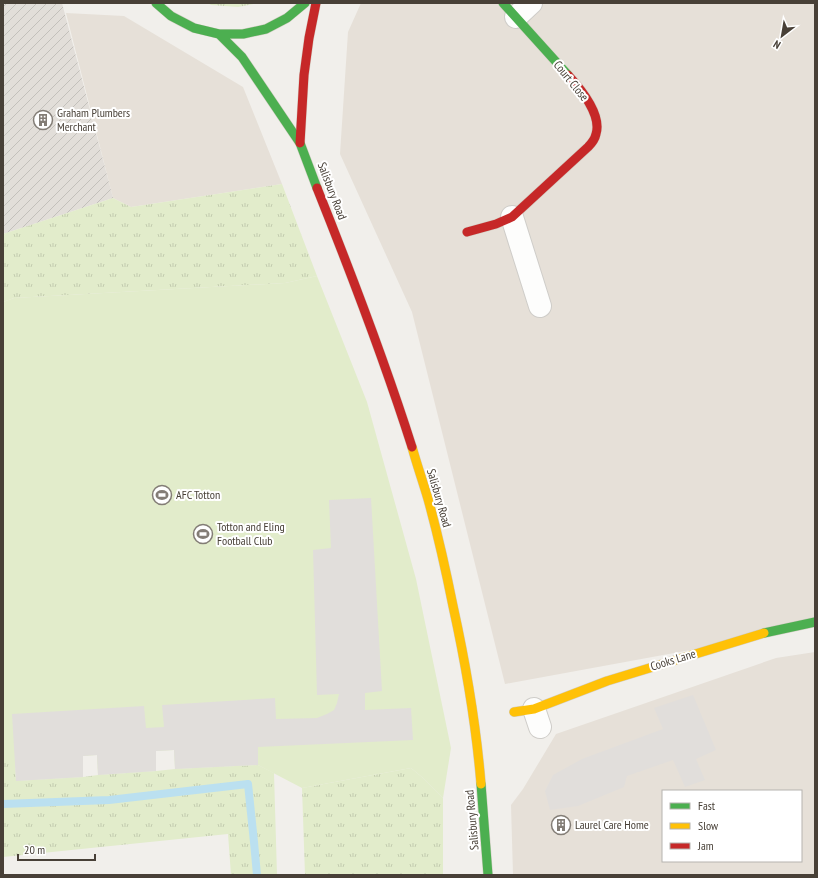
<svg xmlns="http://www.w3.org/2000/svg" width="818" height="878" font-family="'PT Sans Narrow',sans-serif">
  <defs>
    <pattern id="industrial-furrows" width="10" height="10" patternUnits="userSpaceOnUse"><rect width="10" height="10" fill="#e2ded9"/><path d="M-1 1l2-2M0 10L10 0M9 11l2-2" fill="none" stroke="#c3c0bb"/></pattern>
    <pattern id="grass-tufts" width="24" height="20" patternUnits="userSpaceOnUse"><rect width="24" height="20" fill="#e2eccb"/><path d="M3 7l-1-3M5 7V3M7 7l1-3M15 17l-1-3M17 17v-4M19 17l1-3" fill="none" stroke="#c3cbaf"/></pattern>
  </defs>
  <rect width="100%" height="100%" fill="#f1efeb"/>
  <path fill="#e6e0d8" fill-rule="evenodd" d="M361,3h454v624l-310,57 -93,-372 -72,-158 8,-122z
    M66,13l58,3 119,71 39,97 -151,23 -18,-9z
    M815,652v223h-302l-2,-70 12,-16 33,-55 220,-76zM663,791h138v70h-138z"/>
  <path fill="url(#industrial-furrows)" d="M3,3h59l51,195 -110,36z"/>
  <path fill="url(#grass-tufts)" d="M208,3h50l-20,4 -27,-2z
    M282,184l35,92 -32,7 -271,15 -11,4v-68l110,-36 18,9z
    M3,762h12l1,19 67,-4 15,-2 58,-4 19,-2 83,-4 16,8 3,102h-46l-3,-41 -225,23z
    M411,768l12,10 20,20v77h-138l-3,-87z"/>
  <path fill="#e2eccb" d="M317,276l50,126 49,177 35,169 -8,50 -20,-20 -12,-10 -109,20 -44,-23 -83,4 -1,-19 -18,1v20l-58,4 -1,-20 -14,1v21l-67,4 -1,-19h-12v-460l11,-4 271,-15z"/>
  <path fill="#e1dedb" d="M371,498l11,193 -17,2v17l46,-2 2,32 -155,7v18l-83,4 -1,-19 -18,1v20l-58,4 -1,-20 -14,1v21l-67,4 -4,-67 132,-8 2,22 18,-1 -2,-22 113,-7 1,21 41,-1 10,-4 7,-4 3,-7 2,-9 -22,1 -4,-145 18,-2 -2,-48z
    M693,695l23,55 -20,9 9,21 -20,7 -12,-27 -46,16 -3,11 -46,19 -28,4 -5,-19 8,-16 29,-16 81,-30 -9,-21z"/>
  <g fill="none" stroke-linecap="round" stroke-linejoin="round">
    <path stroke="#bbe0f0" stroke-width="8" d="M3,804l106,-4 139,-16 6,58 3,33"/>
    <g stroke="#cfcdc9" stroke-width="24">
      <path id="street" d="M516,17l15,-14
        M512,217l28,89
        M534,709l6,18"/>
    </g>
    <g stroke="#d2cdc3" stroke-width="10">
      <path id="fast" d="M156,3l15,13 23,12 25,6h24l23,-5 21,-11 18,-15
        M503,3l65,72
        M219,34l23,23 58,86 17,45
        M764,633l51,-11
        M481,784l7,91"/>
    </g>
    <g stroke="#d2cdc3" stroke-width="10">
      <path id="slow" d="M412,447c5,18 11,35 16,52 10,36 18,72 25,107 13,59 23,118 28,178
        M514,712l20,-3 73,-28 157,-48"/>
    </g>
    <g stroke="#d2cdc3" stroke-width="10">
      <path id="jam" d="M300,143l4,-68 5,-37 7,-35
        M317,188c34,85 67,171 95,259
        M467,232l29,-8 16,-7 76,-70c4,-4 7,-8 8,-13 6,-19 -16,-46 -28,-59"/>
    </g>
    <use href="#street" stroke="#fdfdfc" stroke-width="22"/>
    <use href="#fast" stroke="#4caf50" stroke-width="9"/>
    <use href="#slow" stroke="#ffc107" stroke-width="9"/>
    <use href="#jam" stroke="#c62828" stroke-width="9"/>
  </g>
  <defs>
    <g id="building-ring" transform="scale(1)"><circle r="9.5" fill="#fff" stroke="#837d76" stroke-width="1.5"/><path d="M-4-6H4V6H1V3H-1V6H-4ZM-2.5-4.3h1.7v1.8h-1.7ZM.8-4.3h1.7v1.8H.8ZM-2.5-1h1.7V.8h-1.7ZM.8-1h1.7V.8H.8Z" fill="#837d76"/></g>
    <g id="stadium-ring" transform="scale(1)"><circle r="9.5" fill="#fff" stroke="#837d76" stroke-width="1.5"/><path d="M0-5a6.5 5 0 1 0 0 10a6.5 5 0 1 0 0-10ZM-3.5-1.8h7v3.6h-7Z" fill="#837d76"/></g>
  </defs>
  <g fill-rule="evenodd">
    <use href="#building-ring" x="43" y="120"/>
    <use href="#stadium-ring" x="162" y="495"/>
    <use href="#stadium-ring" x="203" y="534"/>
    <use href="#building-ring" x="561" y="825"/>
  </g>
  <g text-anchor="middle" stroke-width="4" stroke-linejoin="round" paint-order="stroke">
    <g font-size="12" fill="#484037" stroke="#fff">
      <text transform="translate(571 81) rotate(51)" y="4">Court Close</text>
      <text transform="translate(332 191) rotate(69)" y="4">Salisbury Road</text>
      <text transform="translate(439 498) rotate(74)" y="4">Salisbury Road</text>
      <text transform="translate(673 660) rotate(-17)" y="4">Cooks Lane</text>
      <text transform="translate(472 820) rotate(-95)" y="4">Salisbury Road</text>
    </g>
    <g font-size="12" fill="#484037" stroke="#fff" text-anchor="start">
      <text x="57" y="117">Graham Plumbers<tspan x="57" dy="14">Merchant</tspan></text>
      <text x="176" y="499">AFC Totton</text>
      <text x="217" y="531">Totton and Eling<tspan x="217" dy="14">Football Club</tspan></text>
      <text x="575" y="829">Laurel Care Home</text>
    </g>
  </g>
  <rect width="818" height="878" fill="none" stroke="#484037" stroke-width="8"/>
  <rect x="662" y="790" width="140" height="72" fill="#ffffff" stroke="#b6b3af"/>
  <rect x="670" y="803" width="20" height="6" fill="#4caf50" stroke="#b6b3af"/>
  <text x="698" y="810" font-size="12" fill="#484037">Fast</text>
  <rect x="670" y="823" width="20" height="6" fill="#ffc107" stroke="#b6b3af"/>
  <text x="698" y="830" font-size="12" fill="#484037">Slow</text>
  <rect x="670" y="843" width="20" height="6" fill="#c62828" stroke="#b6b3af"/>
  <text x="698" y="850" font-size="12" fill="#484037">Jam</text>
  <g transform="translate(782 36) rotate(211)" stroke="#ffffff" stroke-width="3" paint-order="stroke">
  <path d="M0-3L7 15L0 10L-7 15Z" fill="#484037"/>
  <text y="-6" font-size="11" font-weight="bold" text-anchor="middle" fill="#484037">N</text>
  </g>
  <path d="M18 854v6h77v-6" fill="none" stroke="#484037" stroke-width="2"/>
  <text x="24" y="854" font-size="12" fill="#484037" stroke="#ffffff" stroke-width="3" paint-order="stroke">20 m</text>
</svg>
